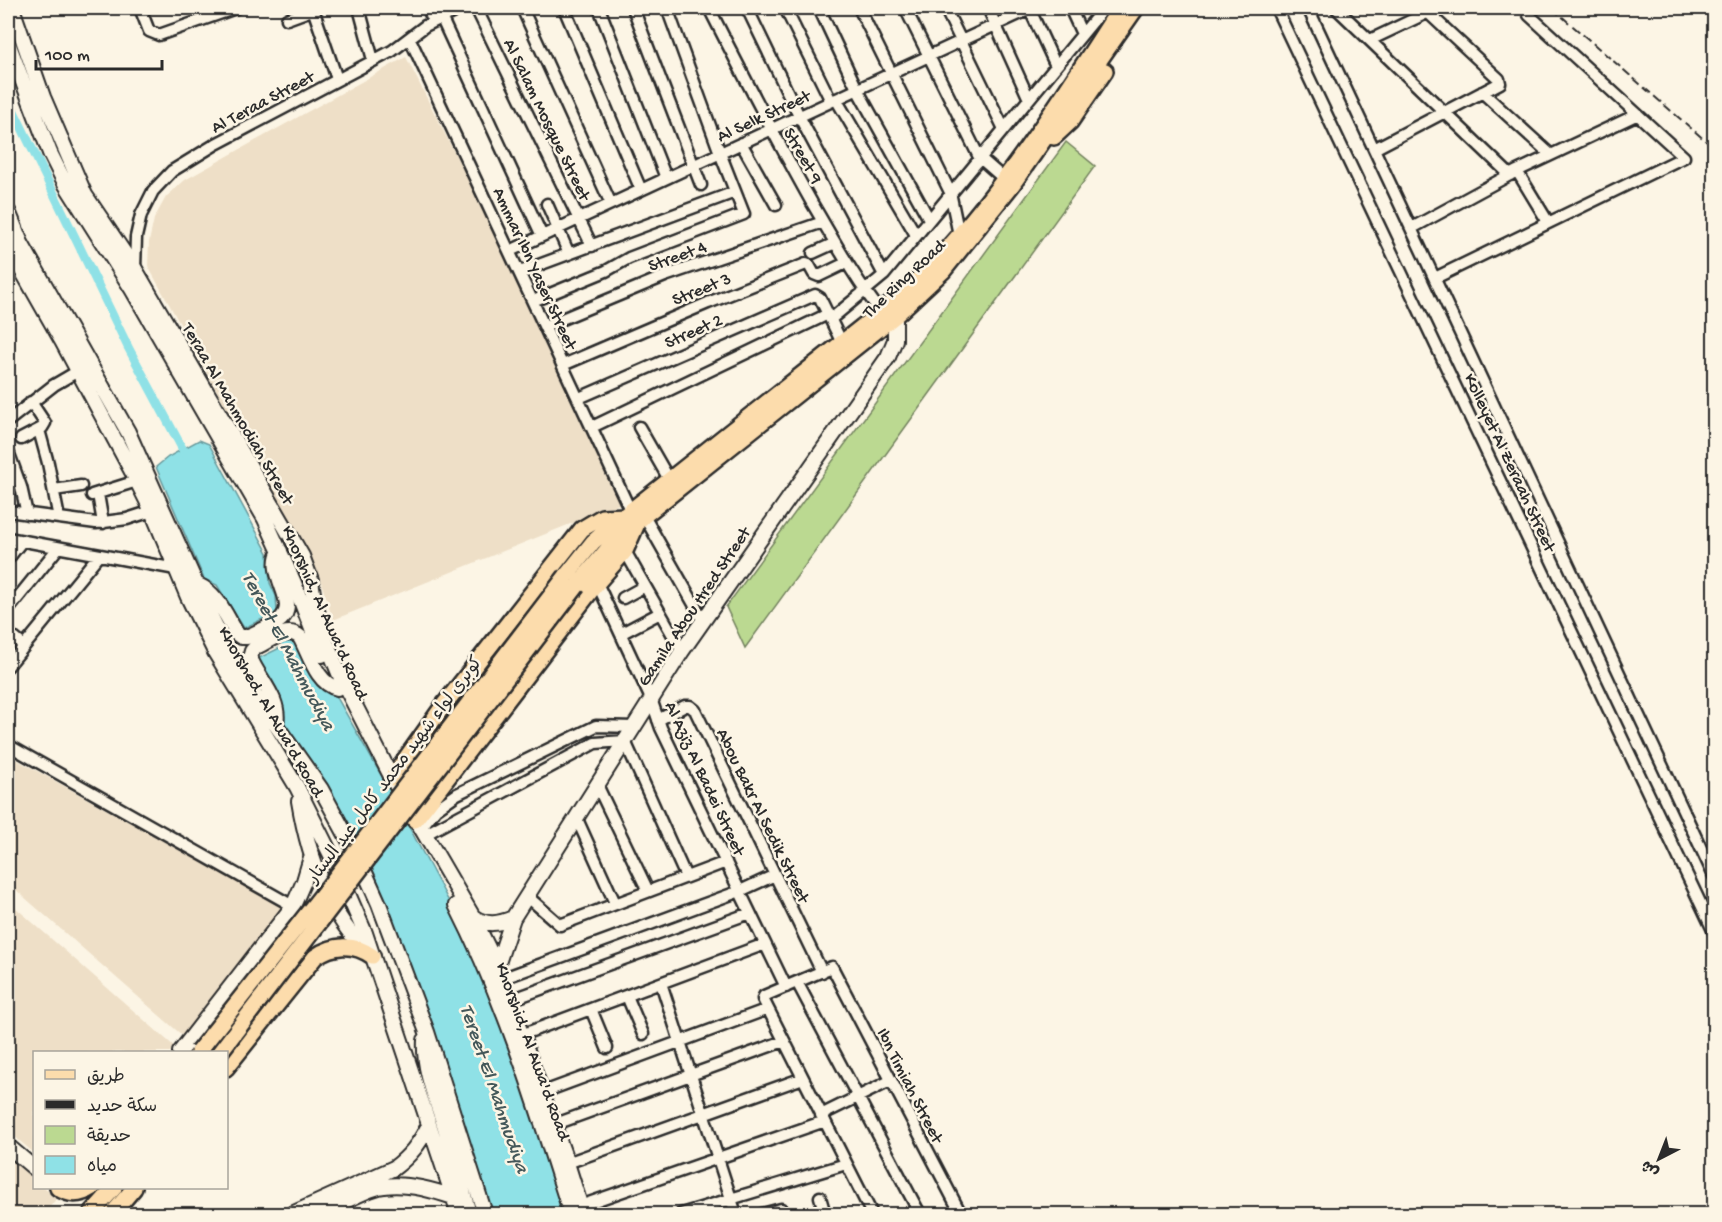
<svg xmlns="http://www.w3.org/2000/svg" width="1722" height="1222" font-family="'Gochi Hand','Playpen Sans Arabic',sans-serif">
  <rect width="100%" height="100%" fill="#fcf5e5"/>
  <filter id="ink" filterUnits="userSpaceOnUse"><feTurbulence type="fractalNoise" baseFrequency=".0167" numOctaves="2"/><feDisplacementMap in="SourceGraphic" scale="12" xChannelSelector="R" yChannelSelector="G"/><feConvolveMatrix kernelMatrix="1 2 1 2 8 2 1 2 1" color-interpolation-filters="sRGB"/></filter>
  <g filter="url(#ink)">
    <path fill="#eedfc7" d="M406,57l124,245 92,201 -289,117 -14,-44 -171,-310 1,-24 5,-23 12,-22 19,-17z
      M8,755l276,153 -101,128 -175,-153z
      M8,901l167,146 -5,5h-136v101l-26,-22z
      M8,1157l26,22v9h10l13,10 -13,16h-36z"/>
    <path fill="#bbd991" stroke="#73825e" stroke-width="1.5" d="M1066,142l29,24 -350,482 -19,-41z"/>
    <path fill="#8fe1e6" stroke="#67989b" stroke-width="1.5" d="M199,440l10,4 59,109 2,30 6,13 1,16 -33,16 -27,-43 -13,-6 -48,-112 12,-10z
      M296,640c10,19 17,47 39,54l51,90 76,142 23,57 45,124 33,107h-72l-118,-337 -91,-153 -25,-65z"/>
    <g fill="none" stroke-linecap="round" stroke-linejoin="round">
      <path stroke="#8fe1e6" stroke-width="9" d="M8,99l120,248 60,112
        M267,606l25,49"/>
      <g stroke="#2b2b2b" stroke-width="15">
        <path id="street" d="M140,8l9,23 10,4 77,-27
          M359,8l14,52
          M428,8l5,13
          M476,8l116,238
          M522,8l89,196
          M564,8l77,182
          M599,8l67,170
          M633,8l68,177
          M709,8c33,65 67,131 103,195 22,37 42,75 69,109
          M747,8l52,108 85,159
          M785,8l46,93
          M819,8l38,81 72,130
          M859,8l91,184 9,43
          M905,8l74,149 24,21
          M945,8l59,121
          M988,8l41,91
          M1029,8l27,58
          M1070,8l12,26
          M1276,8l438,924
          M1308,8l406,868
          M1336,8l174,167
          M313,9l24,70
          M441,17l101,219
          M287,19l30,-11
          M410,39l221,473
          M1370,40l59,-28
          M1482,92l69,63
          M836,99l80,136
          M741,143l35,62
          M1374,149l126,-66 -1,-4 -76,-71
          M1517,171l31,51
          M547,204l22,50
          M1412,228l105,-57 119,-56
          M510,251l520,-242
          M813,253l22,-10
          M135,269l1,-32 5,-22 12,-24 19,-20 44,-27 176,-93 33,-25 37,-18
          M520,272l215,-80
          M1435,278l249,-121 -155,-142
          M533,301l73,-30 23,-13 115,-44 -24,-61 -53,-145
          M831,319l53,-44 220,-267
          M545,326l120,-50 158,-54
          M563,365l145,-62 98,-39 3,1 5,9 5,2 27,-13
          M579,398l236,-103 5,3 22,45
          M8,421l46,-36 24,-14
          M592,427l236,-113
          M639,427l31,54
          M39,430l9,33 11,55
          M21,439l21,-11 3,-5 -14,-21
          M8,451l13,36 6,27
          M54,490l27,-4
          M98,494l5,29
          M92,495l45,-14
          M8,511l88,12 31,-4 25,-8
          M644,516l59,104
          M8,538l168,31
          M625,551l57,100
          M8,559l14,-18
          M597,583l54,116 10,29 125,259
          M623,598l22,-12
          M8,610l50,-62
          M8,633l16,13
          M622,633l38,-20
          M8,666l90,-110
          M658,720l27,-14h5l5,4 127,262
          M8,745l285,161
          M597,785l51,106
          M577,819l38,84
          M420,829l16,-20 21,-15 139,-68 38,1
          M424,835l171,-92 30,-2 61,136
          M528,897l32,28 166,-63
          M501,979l239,-88 35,-16
          M797,982l123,232
          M661,983l75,231
          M627,996l16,38
          M508,1001l242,-88
          M591,1009l16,39
          M521,1035l244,-91
          M541,1093l227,-84
          M821,1115l69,-34
          M553,1125l231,-84
          M567,1163l236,-85
          M820,1197l5,17
          M580,1206l245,-85
          M681,1214l165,-50
          M762,1214l19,-5 2,5
          M872,1214l-109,-215 1,-3 68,-29 129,247"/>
      </g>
      <g stroke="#2b2b2b" stroke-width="18">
        <path id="secondary" d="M12,8l31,89 42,98 50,74 167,287 9,24 3,20 11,39 16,39 51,100 81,139 24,49 70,197 16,51
          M8,43l42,110 16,32 66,104 133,230 29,64 28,72
          M8,211l13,32 107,189 82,183 21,41 23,38 67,95 37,68 21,47 48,128 58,182
          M8,246l54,95 75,140 15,30 36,86 27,55 82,135 35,70 33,76 94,281
          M198,585c20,9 28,31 39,49l4,3h6c10,-5 25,-10 34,-18 19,-17 -15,-45 -1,-68
          M276,724c5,-25 -17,-44 -26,-66l2,-7 4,-4c13,-6 31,-21 44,-10 9,16 17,47 37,51
          M299,801c9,54 29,113 69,152
          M456,905c50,98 82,205 115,309
          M473,917c14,9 25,7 40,1
          M497,966l16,-48 169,-267 206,-294 7,-17v-24
          M425,1040c-2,32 13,63 22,94 8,26 15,54 22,80
          M180,1052l113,-146 11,-25 8,-27
          M8,1146l26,22
          M292,1214l102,-46c16,-12 25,-24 34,-41
          M320,1214c17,-8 46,-26 64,-28 21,-3 49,4 69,11"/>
      </g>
      <g stroke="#2b2b2b" stroke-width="20">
        <path id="primary" d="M1054,137l16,-15 35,-51
          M566,576l27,-34 16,-14 293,-233c86,-80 155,-189 218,-287
          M577,586l34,-41 33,-29 251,-200 48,-45 69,-86 124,-177
          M392,778l51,-72 139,-177 20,-12 24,-1
          M415,820l182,-237 28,-32 11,-25
          M226,1068l89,-111c18,-13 39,-14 57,-1
          M58,1188c12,8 23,7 34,0
          M91,1214l23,-26
          M112,1214l22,-26"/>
      </g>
      <use href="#street" stroke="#fcf5e5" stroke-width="10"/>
      <use href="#secondary" stroke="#fcf5e5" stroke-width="14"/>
      <use href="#primary" stroke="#fcdcac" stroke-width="15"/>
      <path stroke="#2b2b2b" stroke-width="2" stroke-dasharray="9 4.5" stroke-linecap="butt" d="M1552,8l162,140"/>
      <g stroke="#2b2b2b" stroke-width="20" stroke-linecap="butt">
        <path id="primary-bridge" d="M198,1052l132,-167 236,-309
          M220,1052l357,-466"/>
      </g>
      <use href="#primary-bridge" stroke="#fcdcac" stroke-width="15"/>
    </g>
  </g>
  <g text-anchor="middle" stroke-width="5" stroke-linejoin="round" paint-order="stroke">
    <g font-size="18" fill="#2b2b2b" stroke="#fcf5e5">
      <text transform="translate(262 101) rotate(-28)" y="6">Al Teraa Street</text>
      <text transform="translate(763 115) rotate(-25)" y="6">Al Selk Street</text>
      <text transform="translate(548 119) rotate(64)" y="6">Al Salam Mosque Street</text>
      <text transform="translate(804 155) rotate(60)" y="6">Street 9</text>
      <text transform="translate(677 255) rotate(-20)" y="6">Street 4</text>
      <text transform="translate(536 268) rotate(65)" y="6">Ammar Ibn Yaser Street</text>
      <text transform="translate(903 278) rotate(-43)" y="6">The Ring Road</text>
      <text transform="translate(701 288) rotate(-22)" y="6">Street 3</text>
      <text transform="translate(693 330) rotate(-24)" y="6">Street 2</text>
      <text transform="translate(239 413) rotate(60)" y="6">Teraa Al Mahmodiah Street</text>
      <text transform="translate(1511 462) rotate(65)" y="6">Kolleyet Al Zeraah Street</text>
      <text transform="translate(693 606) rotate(-56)" y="6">Gamila Abou Hred Street</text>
      <text transform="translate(326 612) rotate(66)" y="6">Khorshid, Al Awa'd Road</text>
      <text transform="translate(272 711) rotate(60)" y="6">Khorshed, Al Awa'd Road</text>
      <text transform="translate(394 769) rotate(-53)" y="6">كوبرى لواء شهيد محمد كامل عبد الستار</text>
      <text transform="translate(706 778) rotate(65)" y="6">Al Aziz Al Badei Street</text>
      <text transform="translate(764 815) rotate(64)" y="6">Abou Bakr Al Sedik Street</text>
      <text transform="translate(534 1051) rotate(70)" y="6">Khorshid, Al Awa'd Road</text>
      <text transform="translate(911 1085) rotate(63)" y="6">Ibn Timiah Street</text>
    </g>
    <g font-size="20" font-style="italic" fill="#44585a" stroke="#fcf5e5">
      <text transform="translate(290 650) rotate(62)" y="7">Tereet El Mahmudiya</text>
      <text transform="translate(496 1088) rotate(71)" y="7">Tereet El Mahmudiya</text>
    </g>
  </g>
  <rect width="1722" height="1222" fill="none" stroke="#fcf5e5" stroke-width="30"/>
  <rect x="15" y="15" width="1692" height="1192" fill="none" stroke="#2b2b2b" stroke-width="2" filter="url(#ink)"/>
  <rect x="33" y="1051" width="195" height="138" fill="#fcf5e5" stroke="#a8a49b" stroke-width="1.5"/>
  <rect x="45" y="1070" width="30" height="9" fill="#fcdcac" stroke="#a8a49b" stroke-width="1.5"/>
  <text x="87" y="1081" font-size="18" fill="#2b2b2b">طريق</text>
  <rect x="45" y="1100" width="30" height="9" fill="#2b2b2b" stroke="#a8a49b" stroke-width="1.5"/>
  <text x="87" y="1111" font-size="18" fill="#2b2b2b">سكة حديد</text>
  <rect x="45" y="1126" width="30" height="18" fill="#bbd991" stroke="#a8a49b" stroke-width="1.5"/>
  <text x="87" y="1141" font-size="18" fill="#2b2b2b">حديقة</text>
  <rect x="45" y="1156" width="30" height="18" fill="#8fe1e6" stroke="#a8a49b" stroke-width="1.5"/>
  <text x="87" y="1171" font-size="18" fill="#2b2b2b">مياه</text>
  <g transform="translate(1659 1159) rotate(222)" stroke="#fcf5e5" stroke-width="4.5" paint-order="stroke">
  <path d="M0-4.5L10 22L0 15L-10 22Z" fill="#2b2b2b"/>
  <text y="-9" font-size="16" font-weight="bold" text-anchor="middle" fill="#2b2b2b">ش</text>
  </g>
  <path d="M36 60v9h126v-9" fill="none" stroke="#2b2b2b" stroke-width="3"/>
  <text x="45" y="60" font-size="18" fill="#2b2b2b" stroke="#fcf5e5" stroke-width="4.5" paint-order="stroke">100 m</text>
</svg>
